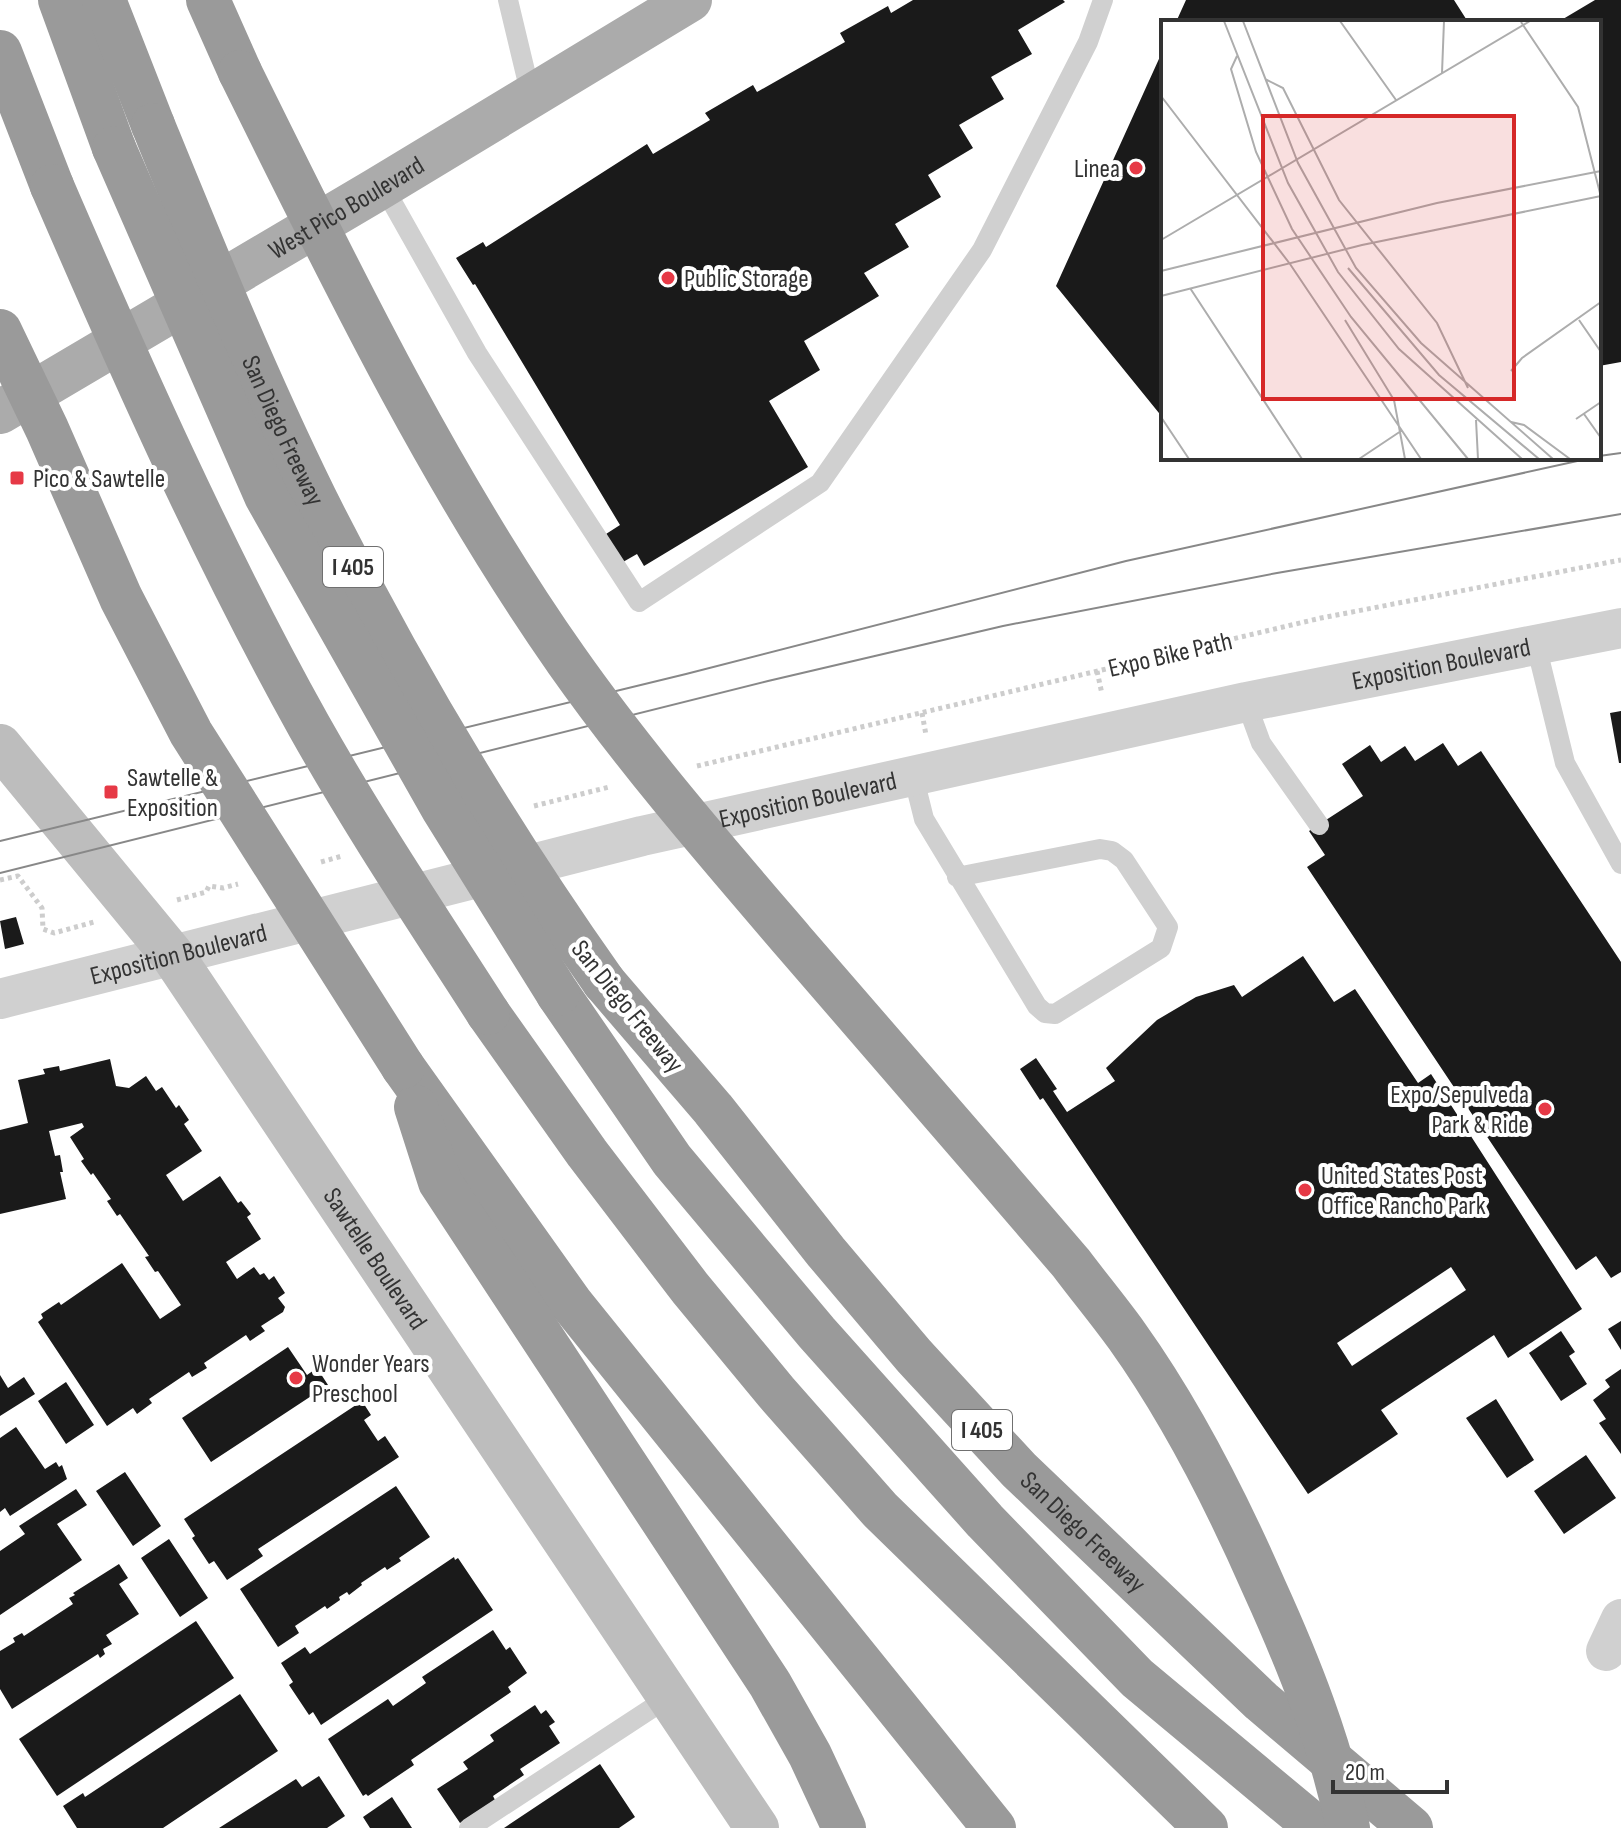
<svg xmlns="http://www.w3.org/2000/svg" width="1621" height="1828" font-family="'Sofia Sans Condensed',sans-serif">
  <rect width="100%" height="100%" fill="#fff"/>
  <path fill="#1a1a1a" fill-rule="evenodd" d="M913,0h150l2,2 -47,28 14,24 -41,23 13,22 -45,26 14,23 -45,27 13,22 -46,27 14,23 -45,26 15,23 -75,45 16,29 -51,31 39,66 -164,99 -7,-12 -14,8 -17,-28 14,-9 -145,-241 -2,1 -17,-27 27,-16 3,5 161,-103 6,10 57,-34 -5,-7 48,-28 4,7 88,-50 -5,-9 48,-27 3,7z
    M1186,0h268l14,22h-292z
    M1595,0h26v362l-22,4v-344h-41z
    M1163,50v368l-107,-132z
    M1621,711v52h-2l-9,-50z
    M1443,743l15,23 23,-15 140,211v310l-10,6 -15,-22 -20,14 -269,-403 18,-12 -16,-24 54,-35 -21,-32 28,-19 11,17 24,-16 10,15z
    M16,917l8,27 -19,5 -5,-28z
    M1303,956l31,46 21,-13 63,94 13,-9 151,235 -74,49 -14,-23 -113,75 17,24 -90,60 -265,-396 -3,2 -20,-31 16,-11 21,31 -4,2 14,21 48,-31 -9,-13 51,-48 39,-23 38,-12 8,12zM1451,1267l15,23 -114,76 -15,-23z
    M110,1059l6,27 13,2 17,-12 10,15 6,-4 14,21 3,-3 10,15 -5,4 18,27 -36,24 17,26 37,-25 18,27 3,-2 10,13 -4,3 14,22 -35,23 11,17 17,-12 6,8 4,-2 5,7 5,-4 11,17 -7,5 7,9 -2,5 -22,14 4,5 -15,10 -4,-6 -42,28 3,5 -15,9 -3,-5 -40,27 3,4 -15,11 -4,-6 -26,18 -69,-104 5,-4 -2,-4 18,-12 2,3 61,-42 38,56 21,-14 -23,-34 -3,1 -10,-15 4,-1 -29,-42 -3,2 -10,-15 4,-2 -18,-26 -2,2 -10,-14 3,-2 -14,-22 14,-10 -2,-4 -33,8 6,25 5,-1 3,17h-3l6,27 -66,15v-84l28,-7 -10,-43 27,-6 -2,-5 16,-3 1,5z
    M1621,1321v29l-13,-21z
    M1561,1331l14,21 -6,4 18,28 -26,17 -32,-48z
    M288,1347l19,28 10,-7 11,17 -117,77 -29,-44z
    M1621,1369v85l-22,-31 7,-4 -13,-19 17,-13 -5,-7z
    M0,1375l8,13 16,-11 11,17 -35,22z
    M66,1382l28,43 -28,19 -28,-43z
    M1496,1399l38,61 -27,18 -41,-60z
    M362,1401l9,14 -7,5 14,21 7,-5 14,21 -141,92 5,7 -36,24 -13,-19 -5,3 -17,-26 3,-2 -11,-17z
    M16,1427l29,42 11,-7 3,5 3,-2 5,14 -57,37 -5,-8 -5,4v-74z
    M1586,1455l30,43 -52,36 -30,-43z
    M125,1472l36,54 -28,20 -37,-55z
    M396,1486l34,51 -31,21 2,3 -14,9 -2,-3 -24,16 1,2 -13,10 -2,-3 -8,5 1,3 -13,9 -2,-3 -30,20 4,7 -21,14 -38,-58z
    M76,1489l11,16 -30,19 25,36 -82,55v-64l25,-17 -6,-8z
    M169,1539l39,59 -28,19 -39,-59z
    M454,1557l1,3 3,-2 35,52 -172,115 -8,-13 -4,3 -20,-30 4,-3 -12,-19 24,-16 5,7z
    M119,1564l9,14 -9,6 20,30 -33,21 6,9 -9,5 2,5 -5,4 -2,-4 -86,55 -12,-20v-38l15,-9 -2,-4 9,-5 2,3 49,-32 -4,-6 6,-3 -2,-2z
    M196,1621l38,57 -177,118 -38,-57z
    M493,1630l13,20 4,-3 17,26 -19,14 3,5 -100,68 3,5 -46,31 -2,-2 -3,2 -35,-57 60,-40 5,7 33,-23 -4,-6z
    M240,1694l38,57 -115,77h-86l-14,-22 20,-13 2,4z
    M535,1705l6,9 5,-4 9,12 -6,4 11,17 -40,26 4,6 -31,21 2,4 -35,23 -23,-34 31,-20 -5,-7 31,-21 -4,-6z
    M600,1764l35,53 -16,11h-115z
    M319,1776l26,40 -18,12h-108l77,-49 6,8z
    M392,1797l20,31h-42l-7,-11z"/>
  <g fill="none" stroke-linecap="round" stroke-linejoin="round">
    <path stroke="#cdcdcd" stroke-width="5" stroke-dasharray="4 4" stroke-linecap="butt" d="M1097,671l5,23
      M922,713l4,22
      M697,766l624,-148 300,-58
      M534,806l75,-19
      M321,862l21,-6
      M0,880l18,-4 24,32 1,21 11,4 40,-11
      M177,900l29,-8 3,-6 14,2 15,-4"/>
    <path stroke="#d0d0d0" stroke-width="20" d="M508,0l23,96
      M383,186l94,167 162,249 181,-119 162,-233 106,-208 15,-42
      M1536,645l29,118 56,101
      M1246,702l15,41 58,82
      M913,775l11,44 113,187 8,7 10,1 106,-66 7,-21 -44,-67 -12,-9 -12,-2 -143,28
      M469,1828l200,-131"/>
    <g stroke="#d0d0d0" stroke-width="40">
      <path id="s1" d="M0,999l642,-163 604,-134 375,-74"/>
      <path d="M1606,1651l15,-32"/>
    </g>
    <path stroke="#bdbdbd" stroke-width="44" id="s2" d="M0,746l173,210 584,872"/>
    <path stroke="#ababab" stroke-width="44" id="s3" d="M0,412l376,-222 314,-190"/>
    <g stroke="#9a9a9a" stroke-width="44">
      <path d="M60,0l54,148"/>
      <path d="M104,0l49,125"/>
      <path d="M208,0l32,72"/>
      <path d="M0,52l52,134"/>
      <path id="s4" d="M604,982l109,127 113,143 88,104 105,114 242,231 150,127"/>
      <path d="M558,994l114,166 145,173 168,188 152,157 180,150"/>
      <path d="M488,1013l99,140 103,135 86,104 104,118 326,318"/>
      <path d="M403,1067l168,236 423,525"/>
      <path d="M416,1107l24,75 330,502 40,71 34,73"/>
    </g>
    <path stroke="#888" stroke-width="2" d="M1599,456l22,-3
      M0,841l686,-167 440,-113 465,-103
      M0,873l768,-192 235,-55 274,-53 344,-59"/>
    <g stroke="#9a9a9a" stroke-width="44">
      <path d="M240,72c100,202 198,405 327,589 69,98 148,189 226,280 92,107 186,214 278,322 18,24 38,48 56,73 55,77 99,164 137,251 35,77 67,157 84,241"/>
      <path id="s5" d="M153,125c51,125 102,251 162,373 84,168 181,331 289,484"/>
      <path d="M114,148l152,348 177,313 115,185"/>
      <path d="M52,186c79,183 160,366 257,540 55,98 118,192 179,287"/>
      <path d="M0,331l47,98 74,169 70,135 212,334"/>
    </g>
  </g>
  <g fill="#e63946" stroke="#fff" stroke-width="3">
    <circle cx="1136" cy="168" r="8"/>
    <circle cx="668" cy="278" r="8"/>
    <rect x="9" y="470" width="16" height="16" rx="4"/>
    <rect x="103" y="784" width="16" height="16" rx="4"/>
    <circle cx="1545" cy="1109" r="8"/>
    <circle cx="1305" cy="1190" r="8"/>
    <circle cx="296" cy="1378" r="8"/>
  </g>
  <g text-anchor="middle" stroke-width="8" stroke-linejoin="round" paint-order="stroke">
    <g fill="#fff" stroke="#707070" stroke-width="2">
      <rect x="323" y="547" width="60" height="40" rx="6"/>
      <rect x="952" y="1410" width="60" height="40" rx="6"/>
    </g>
    <g font-size="24" font-weight="bold" fill="#333">
      <text x="353" y="575">I 405</text>
      <text x="982" y="1438">I 405</text>
    </g>
    <g font-size="26" fill="#333" stroke="#fff" text-anchor="start">
      <text x="1120" y="177" text-anchor="end">Linea</text>
      <text x="684" y="287">Public Storage</text>
      <text x="33" y="487">Pico &amp; Sawtelle</text>
      <text x="127" y="786">Sawtelle &amp;<tspan x="127" dy="30">Exposition</tspan></text>
      <text x="1529" y="1103" text-anchor="end">Expo/Sepulveda<tspan x="1529" dy="30">Park &amp; Ride</tspan></text>
      <text x="1321" y="1184">United States Post<tspan x="1321" dy="30">Office Rancho Park</tspan></text>
      <text x="312" y="1372">Wonder Years<tspan x="312" dy="30">Preschool</tspan></text>
    </g>
    <g font-size="26" fill="#333" stroke="#fff">
      <text dy="9" stroke="none"><textPath href="#s3" startOffset="402">West Pico Boulevard</textPath></text>
      <text dy="9" stroke="none"><textPath href="#s5" startOffset="332">San Diego Freeway</textPath></text>
      <text transform="translate(1170 654) rotate(-13)" y="9">Expo Bike Path</text>
      <text dy="9" stroke="none"><textPath href="#s1" startOffset="1480">Exposition Boulevard</textPath></text>
      <text dy="9" stroke="none"><textPath href="#s1" startOffset="832">Exposition Boulevard</textPath></text>
      <text dy="9" stroke="none"><textPath href="#s1" startOffset="184">Exposition Boulevard</textPath></text>
      <text transform="translate(628 1006) rotate(51)" y="9">San Diego Freeway</text>
      <text dy="9" stroke="none"><textPath href="#s2" startOffset="636">Sawtelle Boulevard</textPath></text>
      <text dy="9" stroke="none"><textPath href="#s4" startOffset="730">San Diego Freeway</textPath></text>
    </g>
  </g>
  <g transform="translate(1161 20)">
    <rect width="440" height="440" fill="#fff"/>
    <path fill="none" stroke="#adadad" stroke-width="2" d="M63,1l64,162 50,89 61,77 123,110M82,1l55,142 58,105 65,75 132,116M179,1l56,79M360,2l57,85 23,90M76,36l-6,13 25,83 36,77 59,88 117,142M281,53l2,-52M104,59l18,9 56,112 98,123 31,65M0,76l129,168 131,195M0,220l369,-219M187,248l91,107 100,84M0,251l276,-68 164,-32M29,268l112,171M0,276l201,-51 239,-49M184,300l49,80 11,59M418,300l22,32M350,351l11,-13 79,-56M423,394l17,24M0,397l28,42M415,399l25,-17M315,400l2,39M350,402l13,3 46,34M198,439l42,-28"/>
    <path fill="#d62828" fill-opacity="0.15" stroke="#d62828" stroke-width="4" d="M102,96h251v283h-251z"/>
    <rect width="440" height="440" fill="none" stroke="#333" stroke-width="4"/>
  </g>
  <path d="M1333 1780v12h114v-12" fill="none" stroke="#333333" stroke-width="4"/>
  <text x="1345" y="1780" font-size="24" fill="#333333" stroke="#ffffff" stroke-width="6" paint-order="stroke">20 m</text>
</svg>
